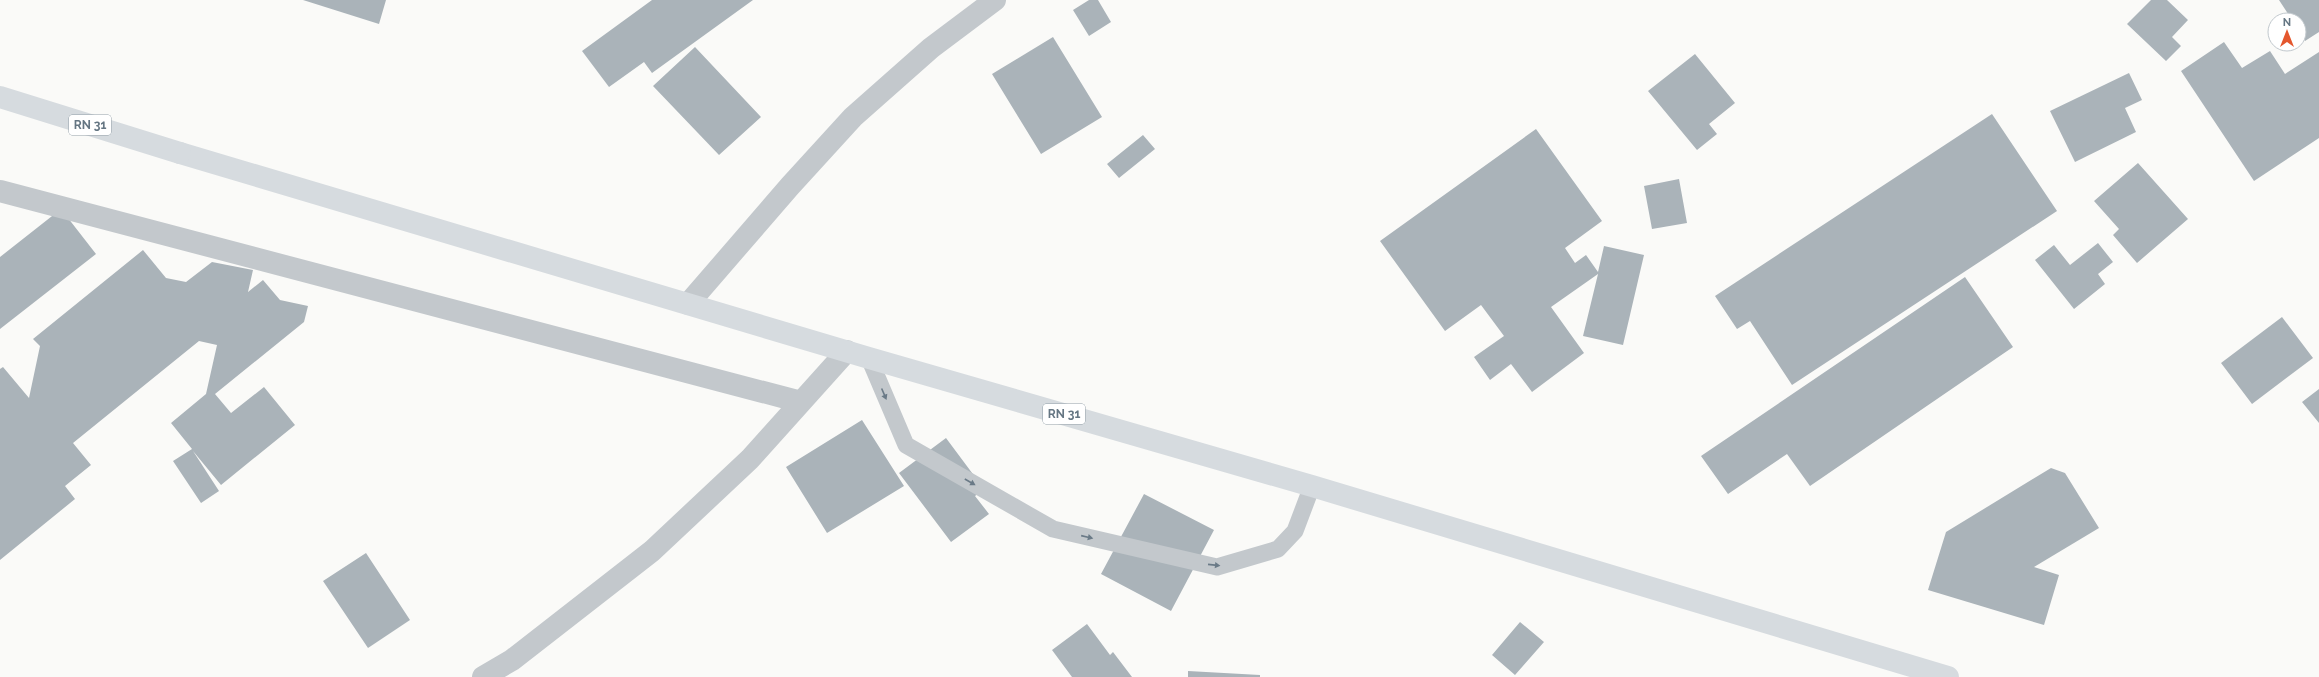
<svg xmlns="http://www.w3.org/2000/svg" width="2319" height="677" font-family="Raleway,sans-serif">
  <rect width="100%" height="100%" fill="#fafaf8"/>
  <path fill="#aab3b9" d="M303,0h83l-7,24z
    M652,0h101l-101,73 -8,-11 -35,25 -27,-36z
    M1089,0h9l13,22 -22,14 -16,-26z
    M2151,0h16l21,20 -16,17 9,9 -15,15 -39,-37z
    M2279,0h40v32l-14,9 -6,-9v-12h-7z
    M1053,37l49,80 -61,37 -49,-80z
    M2224,42l18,26 28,-17 15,23 34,-22v86l-65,43 -73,-110z
    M695,47l66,70 -42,38 -66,-69z
    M1695,54l40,49 -26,21 8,10 -20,16 -49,-59z
    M2129,73l13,27 -17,8 11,24 -61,30 -25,-51z
    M1992,114l65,97 -265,174 -42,-64 -13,8 -22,-33z
    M1536,129l66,92 -37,27 10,15 11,-8 12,17 6,-26 40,9 -21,90 -40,-9 15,-62 -47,33 33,46 -52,39 -21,-28 -21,16 -16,-23 30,-21 -23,-31 -36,26 -65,-90z
    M1143,135l12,14 -36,29 -12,-14z
    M2138,163l50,56 -51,44 -24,-28 6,-6 -25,-28z
    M1679,179l8,44 -35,6 -8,-43z
    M61,209l35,45 -96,75v-72z
    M2098,243l15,19 -15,12 7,10 -31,25 -39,-49 19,-15 16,20z
    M143,250l23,28 20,4 26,-20 41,8 -5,22 15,-12 17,20 28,6 -4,16 -89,72 16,19 33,-26 31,38 -74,60 -28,-34 26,40 -18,12 -28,-42 19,-12 -21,-26 35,-29 11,-49 -18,-4 -126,102 18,22 -26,21 10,13 -75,61v-191l3,-2 26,31 11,-52 -7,-7z
    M1965,277l48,70 -203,139 -23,-32 -59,40 -27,-38z
    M2282,317l31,41 -61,46 -31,-41z
    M2319,389v34l-17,-21z
    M862,420l42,66 -77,47 -41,-66z
    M946,438l38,51 -9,7 14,18 -38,28 -52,-69z
    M2051,468l14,5 34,55 -65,39 25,8 -15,50 -116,-35 18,-58z
    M1144,494l70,36 -43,81 -70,-37z
    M366,553l44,67 -42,28 -45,-67z
    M1520,622l24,20 -29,33 -23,-20z
    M1087,624l23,31 3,-3 19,25h-60l-20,-27z
    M1188,671l72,4v2h-72z"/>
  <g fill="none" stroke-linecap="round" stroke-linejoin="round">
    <path stroke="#c3c8cc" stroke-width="17" d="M869,358l37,87 147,84 164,38 61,-18 17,-18 17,-45"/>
    <path stroke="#c3c8cc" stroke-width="22" d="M0,191l801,211
      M688,304l102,-118 63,-69 78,-69 64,-48
      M483,677l29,-17 140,-109 98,-92 97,-108"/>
    <path stroke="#d6dbdf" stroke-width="22" d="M180,153l689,205 443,128 636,191"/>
    <path stroke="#d6dbdf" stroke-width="22" d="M0,97l180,56"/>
  </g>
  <defs><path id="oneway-solid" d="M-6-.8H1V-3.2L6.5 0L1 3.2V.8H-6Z"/></defs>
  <g fill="#6a7a87">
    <use href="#oneway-solid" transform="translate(884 394) rotate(67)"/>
    <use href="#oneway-solid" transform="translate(970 482) rotate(30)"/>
    <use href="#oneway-solid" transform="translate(1087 537) rotate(13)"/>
    <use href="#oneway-solid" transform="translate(1214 565) rotate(6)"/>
  </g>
  <g text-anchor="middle" stroke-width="4" stroke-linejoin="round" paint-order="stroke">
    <g fill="#fff" stroke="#939fa8" stroke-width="1">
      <rect x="69" y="115" width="42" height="20" rx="3"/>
      <rect x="1043" y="404" width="42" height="20" rx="3"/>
    </g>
    <g font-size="12" font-weight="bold" fill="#657683">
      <text x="90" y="129">RN 31</text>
      <text x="1064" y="418">RN 31</text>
    </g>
  </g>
  <g transform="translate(2287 32)"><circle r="19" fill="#ffffff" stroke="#c1c8cd"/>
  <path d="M0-3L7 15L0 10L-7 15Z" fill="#e4572e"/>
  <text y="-6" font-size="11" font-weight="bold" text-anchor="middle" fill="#657683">N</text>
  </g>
</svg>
